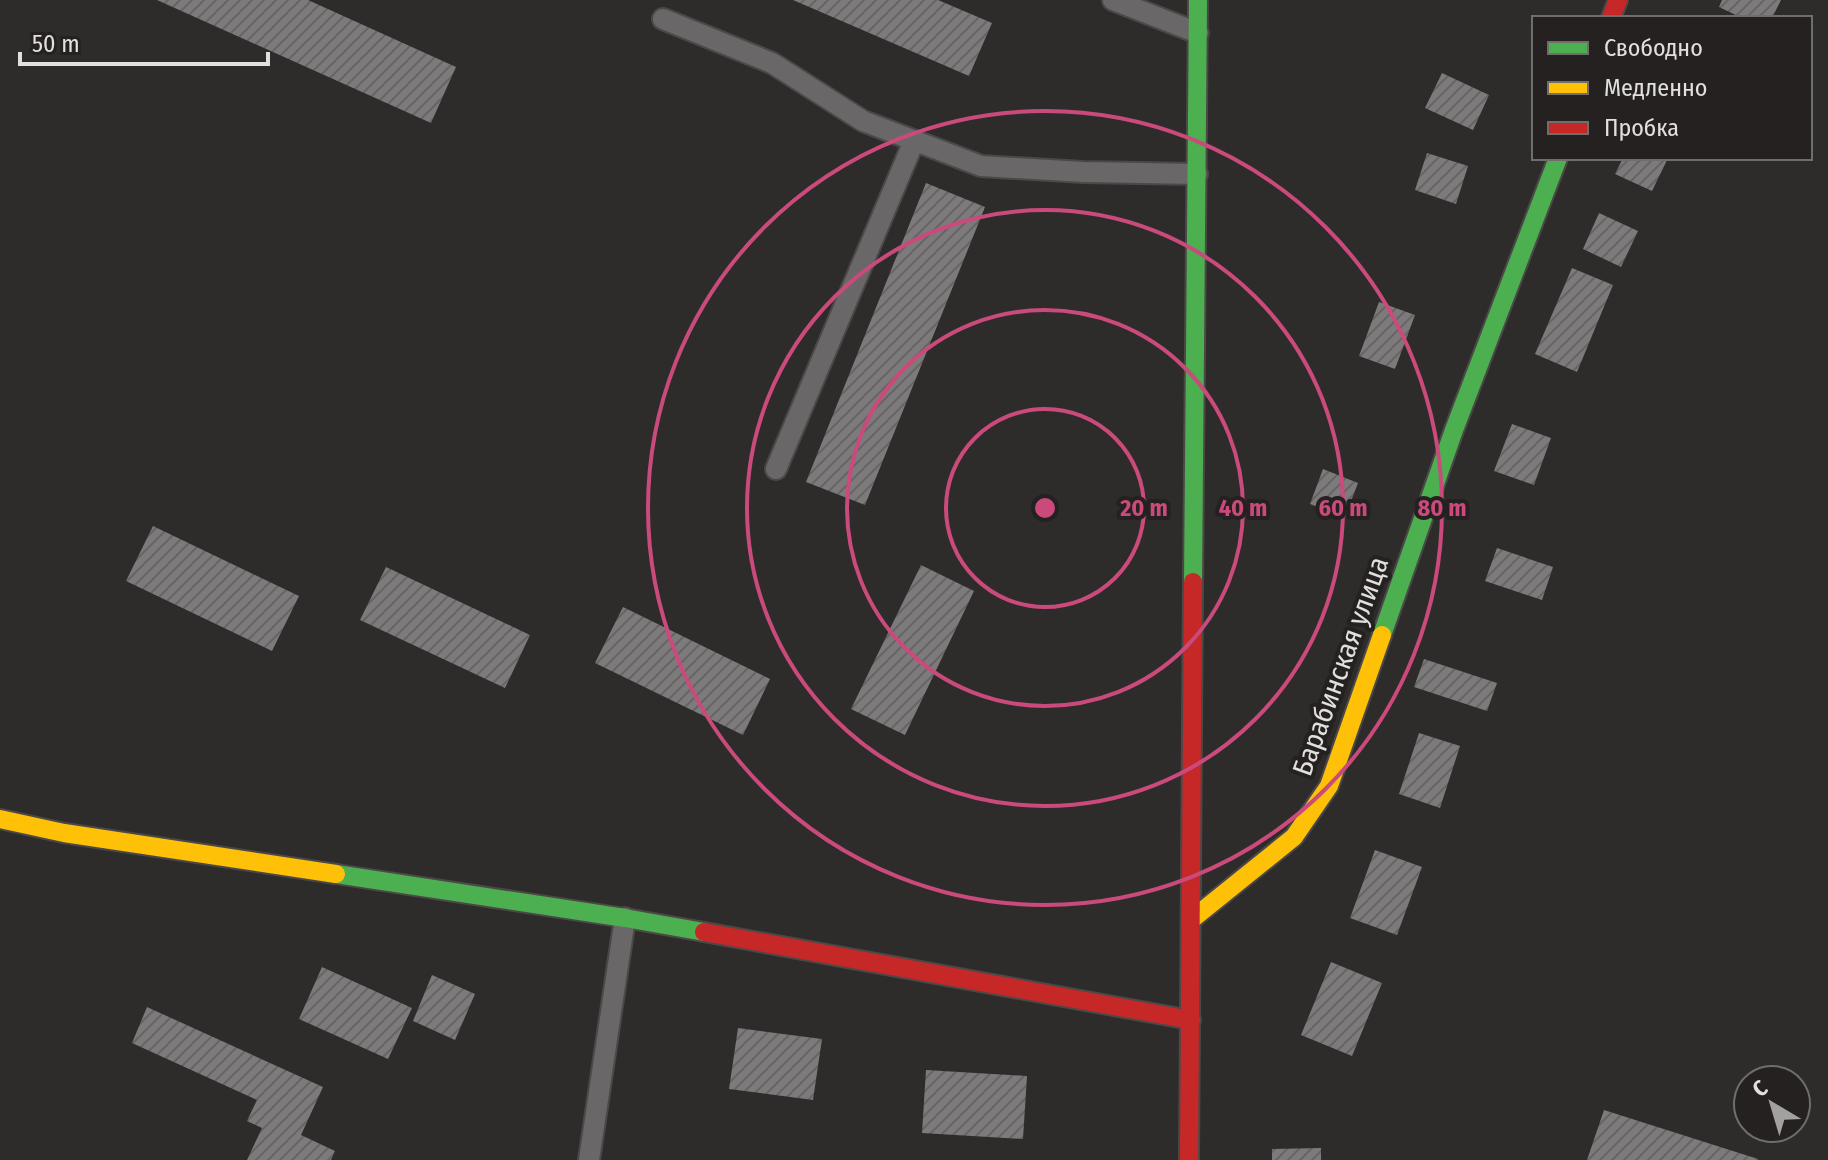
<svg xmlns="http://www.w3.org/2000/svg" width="1828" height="1160" font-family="'Fira Sans Condensed',sans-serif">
  <defs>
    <pattern id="building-hatch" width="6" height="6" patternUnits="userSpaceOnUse" patternTransform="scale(2)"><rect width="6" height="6" fill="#7c7a7a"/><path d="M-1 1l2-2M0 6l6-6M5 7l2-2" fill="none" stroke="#666464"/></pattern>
  </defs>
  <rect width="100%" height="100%" fill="#2e2b2b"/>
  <path fill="url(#building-hatch)" d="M157,0h151l148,67 -25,56z
    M793,0h145l54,23 -23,53z
    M1722,0h59l-9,18h-30l-23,-11z
    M1442,73l47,22 -16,35 -48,-22z
    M1427,153l41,13 -12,38 -41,-14z
    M1623,158h45l-16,33 -37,-17z
    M926,183l59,24 -120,298 -59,-23z
    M1599,213l39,18 -17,36 -38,-18z
    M1572,268l41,17 -36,87 -42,-18z
    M1379,302l36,13 -20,54 -36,-13z
    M1512,424l39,14 -17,47 -40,-14z
    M1323,469l35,14 -13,34 -35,-13z
    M153,526l146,70 -27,55 -146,-70z
    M1497,548l56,19 -11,33 -57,-19z
    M921,565l53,26 -69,144 -54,-26z
    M386,567l144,68 -25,53 -145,-68z
    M623,607l147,72 -27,56 -148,-72z
    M1424,659l73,24 -10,28 -73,-24z
    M1419,733l41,13 -20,62 -41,-14z
    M1375,850l47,17 -25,68 -47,-17z
    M1331,962l51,21 -30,73 -51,-21z
    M322,967l90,41 -24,51 -89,-40z
    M432,975l43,19 -20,46 -42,-19z
    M147,1007l176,80 -22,48 34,16 -4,9h-84l15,-32 -15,-7 10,-21 -125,-57z
    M738,1028l84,11 -9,61 -84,-11z
    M926,1070l101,6 -4,63 -101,-6z
    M1604,1110l154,49v1h-171z
    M1321,1148v12h-49v-11z"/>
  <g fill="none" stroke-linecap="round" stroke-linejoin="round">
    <g stroke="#4b4848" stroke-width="24">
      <path id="lane" d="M1113,0l85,33
        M663,19l109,44 91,58 118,45 102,6 114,2
        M776,469l138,-328
        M589,1160l36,-242"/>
    </g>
    <g stroke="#4b4848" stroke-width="22">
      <path id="fast" d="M1193,582l5,-582
        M1382,635l72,-205 104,-272
        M336,874l289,44 79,14"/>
    </g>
    <g stroke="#4b4848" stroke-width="22">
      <path id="slow" d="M0,819l64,14 272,41
        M1191,920l103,-83 35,-51 53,-151"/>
    </g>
    <g stroke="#4b4848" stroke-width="22">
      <path id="jam" d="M1611,18l7,-18
        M704,932l487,88
        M1189,1160l4,-578"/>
    </g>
    <use href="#lane" stroke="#696767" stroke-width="20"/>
    <use href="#fast" stroke="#4caf50" stroke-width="18"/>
    <use href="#slow" stroke="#ffc107" stroke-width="18"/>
    <use href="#jam" stroke="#c62828" stroke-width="18"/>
  </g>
  <g fill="none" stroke="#ca4a7c" stroke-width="4">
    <circle cx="1045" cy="508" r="99"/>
    <circle cx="1045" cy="508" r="198"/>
    <circle cx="1045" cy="508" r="298"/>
    <circle cx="1045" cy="508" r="397"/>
  </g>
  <g text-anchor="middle" stroke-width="8" stroke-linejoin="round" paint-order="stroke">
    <g font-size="28" fill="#e2dfdf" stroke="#252121">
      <text transform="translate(1340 666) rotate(-70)" y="10">Барабинская улица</text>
    </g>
  </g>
  <circle cx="1045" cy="508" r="12" fill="#ca4a7c" stroke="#252121" stroke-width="4"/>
  <g font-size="24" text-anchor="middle" font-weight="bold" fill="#ca4a7c" stroke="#252121" stroke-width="8" stroke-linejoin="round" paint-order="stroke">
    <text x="1144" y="516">20 m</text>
    <text x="1243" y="516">40 m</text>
    <text x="1343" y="516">60 m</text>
    <text x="1442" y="516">80 m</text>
  </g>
  <rect x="1532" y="16" width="280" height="144" fill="#252121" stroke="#716d6d" stroke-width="2"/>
  <rect x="1548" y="42" width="40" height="12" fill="#4caf50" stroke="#716d6d" stroke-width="2"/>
  <text x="1604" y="56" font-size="24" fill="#e2dfdf">Свободно</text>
  <rect x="1548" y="82" width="40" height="12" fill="#ffc107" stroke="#716d6d" stroke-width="2"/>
  <text x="1604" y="96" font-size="24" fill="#e2dfdf">Медленно</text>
  <rect x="1548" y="122" width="40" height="12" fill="#c62828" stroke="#716d6d" stroke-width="2"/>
  <text x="1604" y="136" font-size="24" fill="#e2dfdf">Пробка</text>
  <g transform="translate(1772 1104) rotate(322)"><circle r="38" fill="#252121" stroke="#716d6d" stroke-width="2"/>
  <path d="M0-6L14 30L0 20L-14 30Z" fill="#a3a0a0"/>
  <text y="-12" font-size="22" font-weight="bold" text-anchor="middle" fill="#e2dfdf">С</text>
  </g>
  <path d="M20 52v12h248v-12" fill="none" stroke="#e2dfdf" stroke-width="4"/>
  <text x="32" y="52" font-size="24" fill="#e2dfdf" stroke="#252121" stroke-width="6" paint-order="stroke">50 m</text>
</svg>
